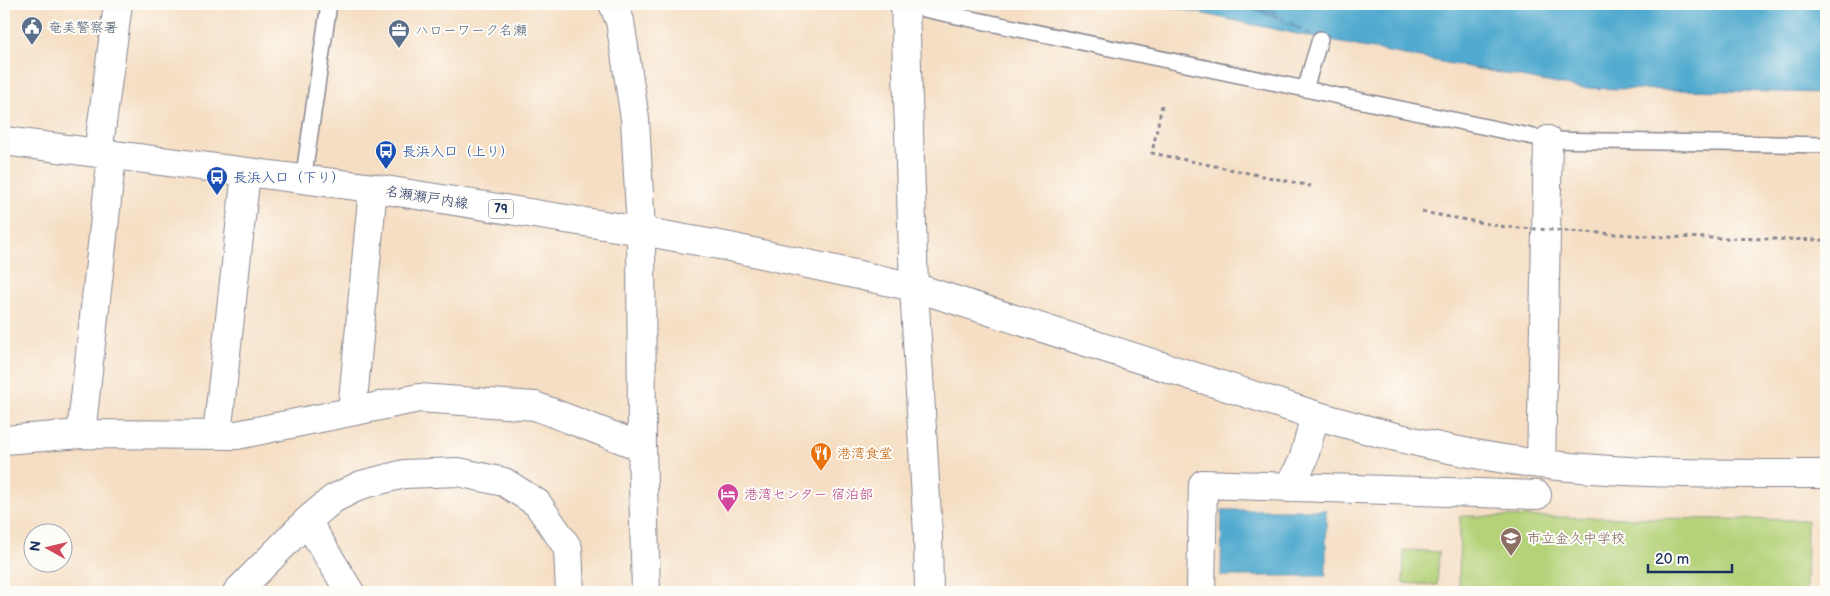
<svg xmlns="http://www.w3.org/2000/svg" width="1830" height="596" font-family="'Balsamiq Sans','Klee One',sans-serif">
  <rect width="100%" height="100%" fill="#fdfcf7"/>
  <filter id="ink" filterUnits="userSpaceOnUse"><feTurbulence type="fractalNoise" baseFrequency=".02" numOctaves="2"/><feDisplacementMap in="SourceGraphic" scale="10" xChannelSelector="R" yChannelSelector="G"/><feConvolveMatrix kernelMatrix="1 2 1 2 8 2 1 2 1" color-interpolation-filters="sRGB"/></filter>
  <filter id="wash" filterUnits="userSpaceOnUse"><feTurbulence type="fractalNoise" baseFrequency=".0096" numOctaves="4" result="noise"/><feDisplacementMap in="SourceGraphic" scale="20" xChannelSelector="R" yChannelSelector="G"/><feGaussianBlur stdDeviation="1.12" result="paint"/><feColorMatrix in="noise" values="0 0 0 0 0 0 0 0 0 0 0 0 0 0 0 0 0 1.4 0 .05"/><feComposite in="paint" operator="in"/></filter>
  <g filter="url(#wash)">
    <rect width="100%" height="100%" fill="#f5dec3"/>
    <path fill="#b5d279" stroke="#68806c" d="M1460,516l347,4 -1,72h-347z
      M1404,550l35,2 -2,33 -34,-2z"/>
    <path fill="#51aacf" stroke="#366c96" d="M1158,4h668v89l-247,-5 -259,-49z
      M1222,510h104v66h-105z"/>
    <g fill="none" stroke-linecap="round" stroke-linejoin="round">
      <path stroke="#2e5a86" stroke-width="1" stroke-dasharray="6 5" stroke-linecap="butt" d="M1242,4l32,14
        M1246,4l68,32
        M1249,4l28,14
        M1252,4l46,24
        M1255,4l23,12
        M1260,4l53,31
        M1262,4l17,10"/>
    </g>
  </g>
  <g filter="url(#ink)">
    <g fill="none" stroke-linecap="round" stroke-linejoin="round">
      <g stroke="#888690" stroke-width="18">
        <path id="lane" d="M905,5l643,135 278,5
          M1305,89l15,-50
          M303,181l26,-177"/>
      </g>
      <g stroke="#888690" stroke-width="30">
        <path id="street" d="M98,153l20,-149
          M352,411l21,-223
          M81,434l31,-279
          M217,435l29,-262
          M4,440l77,-6 156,1 182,-37 116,8 107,41
          M1541,464l7,-324
          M1288,488l15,-27 12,-46
          M307,521l43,71
          M237,592l70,-71 26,-22 28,-14 43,-11 54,-2 46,10 33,21 31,45 2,44
          M1201,592l2,-108 334,11"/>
      </g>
      <g stroke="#888690" stroke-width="30">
        <path id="secondary" d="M613,4l7,17 15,98 6,112 84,15 189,41 401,128c74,22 149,40 226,49 95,11 190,10 285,10
          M905,5l9,282 14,248 1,57"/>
      </g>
      <g stroke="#888690" stroke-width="30">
        <path id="primary" d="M4,141l369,47 268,43 1,216 4,145"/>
      </g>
      <path stroke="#888690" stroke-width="3" stroke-dasharray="4 4" stroke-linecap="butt" d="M1162,105l-10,48 159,33"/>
      <use href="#lane" stroke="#fff" stroke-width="15"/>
      <use href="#street" stroke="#fff" stroke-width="28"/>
      <use href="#secondary" stroke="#fff" stroke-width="28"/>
      <use href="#primary" stroke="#fff" stroke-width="28"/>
      <path stroke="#888690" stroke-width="3" stroke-dasharray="4 4" stroke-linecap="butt" d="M1422,212l84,15 159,10 161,3"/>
    </g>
  </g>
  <defs>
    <g id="civic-pin" transform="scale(1.125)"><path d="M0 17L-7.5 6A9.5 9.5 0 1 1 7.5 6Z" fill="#5c6f8a" stroke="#fdfcf7"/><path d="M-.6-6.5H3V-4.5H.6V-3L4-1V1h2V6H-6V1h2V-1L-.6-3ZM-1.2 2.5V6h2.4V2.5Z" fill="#fff"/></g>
    <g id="office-pin" transform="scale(1.125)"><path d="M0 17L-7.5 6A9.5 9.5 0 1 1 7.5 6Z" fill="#5c6f8a" stroke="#fdfcf7"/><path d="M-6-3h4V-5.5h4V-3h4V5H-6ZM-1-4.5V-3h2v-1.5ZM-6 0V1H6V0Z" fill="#fff"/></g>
    <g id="bus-pin" transform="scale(1.125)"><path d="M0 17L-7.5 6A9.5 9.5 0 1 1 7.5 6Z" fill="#1a4fb4" stroke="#fdfcf7"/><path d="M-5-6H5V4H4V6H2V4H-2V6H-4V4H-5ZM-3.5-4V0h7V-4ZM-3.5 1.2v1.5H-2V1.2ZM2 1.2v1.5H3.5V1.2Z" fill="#fff"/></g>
    <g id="restaurant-pin" transform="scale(1.125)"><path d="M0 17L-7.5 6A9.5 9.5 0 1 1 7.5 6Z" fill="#e8710a" stroke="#fdfcf7"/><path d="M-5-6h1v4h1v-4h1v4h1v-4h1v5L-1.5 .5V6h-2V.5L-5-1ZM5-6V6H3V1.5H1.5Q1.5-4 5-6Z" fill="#fff"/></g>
    <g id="hotel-pin" transform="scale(1.125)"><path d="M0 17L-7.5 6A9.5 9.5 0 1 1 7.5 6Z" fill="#d1479c" stroke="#fdfcf7"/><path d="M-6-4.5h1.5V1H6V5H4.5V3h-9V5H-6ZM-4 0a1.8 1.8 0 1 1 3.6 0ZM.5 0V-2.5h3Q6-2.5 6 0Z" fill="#fff"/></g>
    <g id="school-pin" transform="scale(1.125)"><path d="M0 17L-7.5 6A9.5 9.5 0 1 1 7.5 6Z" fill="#8d6e63" stroke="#fdfcf7"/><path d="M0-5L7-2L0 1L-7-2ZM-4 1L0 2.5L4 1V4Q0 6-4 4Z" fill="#fff"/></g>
  </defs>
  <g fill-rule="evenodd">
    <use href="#civic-pin" x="32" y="27"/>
    <use href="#office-pin" x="399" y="30"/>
    <use href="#bus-pin" x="386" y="151"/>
    <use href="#bus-pin" x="217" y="177"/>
    <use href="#restaurant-pin" x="821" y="453"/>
    <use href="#hotel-pin" x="728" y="494"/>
    <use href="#school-pin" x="1511" y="538"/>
  </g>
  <g text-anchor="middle" stroke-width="4" stroke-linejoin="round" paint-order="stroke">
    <rect fill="#fdfcf7" stroke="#5f6c8c" stroke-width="1" x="488.5" y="199.5" width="25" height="19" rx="4"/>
    <g font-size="12" font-weight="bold" fill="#1b2f5e">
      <text x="501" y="213">79</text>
    </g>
    <g font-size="14" fill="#4e5e75" stroke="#fdfcf7" text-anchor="start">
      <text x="48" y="32">奄美警察署</text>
      <text x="415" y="35">ハローワーク名瀬</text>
    </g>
    <g font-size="14" fill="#164399" stroke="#fdfcf7" text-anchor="start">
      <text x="402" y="156">長浜入口（上り）</text>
      <text x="233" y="182">長浜入口（下り）</text>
    </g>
    <g font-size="14" fill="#1b2f5e" stroke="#fdfcf7">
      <text transform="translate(427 197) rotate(9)" y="5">名瀬瀬戸内線</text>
    </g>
    <g font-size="14" fill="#c56008" stroke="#fdfcf7" text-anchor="start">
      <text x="837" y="458">港湾食堂</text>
    </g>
    <g font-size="14" fill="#b23c85" stroke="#fdfcf7" text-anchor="start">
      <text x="744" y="499">港湾センター 宿泊部</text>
    </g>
    <g font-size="14" fill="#785e54" stroke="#fdfcf7" text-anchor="start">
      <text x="1527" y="543">市立金久中学校</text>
    </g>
  </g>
  <rect width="1830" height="596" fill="none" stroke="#fdfcf7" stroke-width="20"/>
  <g transform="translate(48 548) rotate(278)"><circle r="24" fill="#fdfcf7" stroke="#a3aaba"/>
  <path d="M0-4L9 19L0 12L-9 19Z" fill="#d1495b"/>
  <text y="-8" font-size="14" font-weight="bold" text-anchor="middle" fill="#1b2f5e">N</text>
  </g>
  <path d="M1648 564v8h84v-8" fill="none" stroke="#1b2f5e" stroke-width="2.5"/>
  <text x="1655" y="564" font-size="15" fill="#1b2f5e" stroke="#fdfcf7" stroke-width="4" paint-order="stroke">20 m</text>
</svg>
